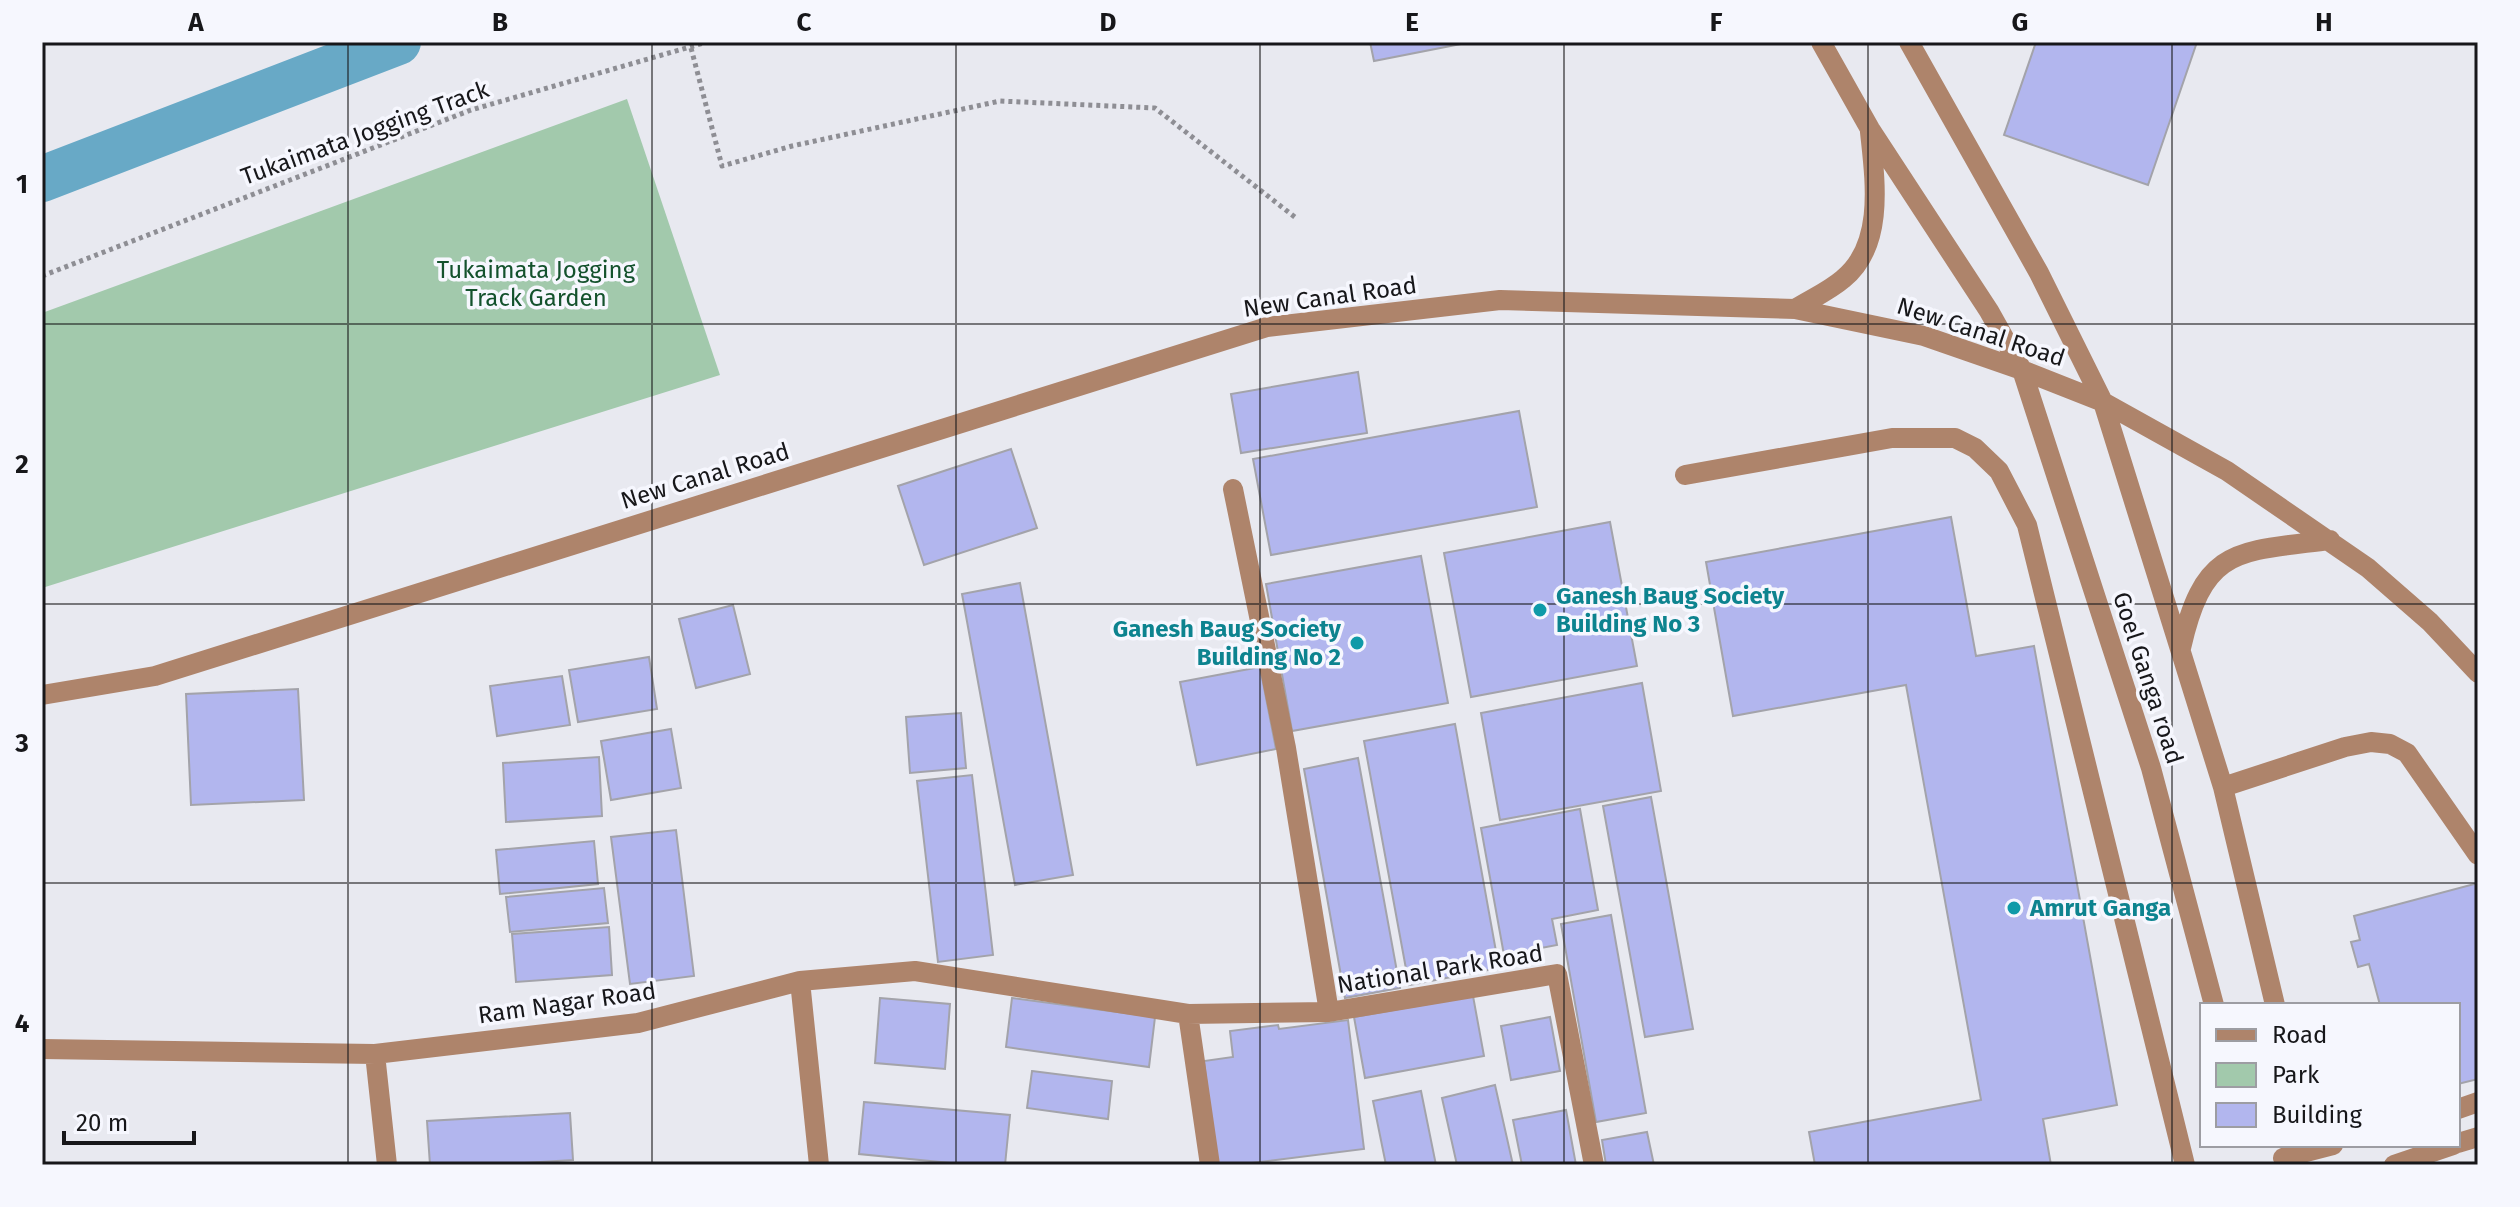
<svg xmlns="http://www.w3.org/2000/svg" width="2520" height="1207" font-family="'Fira Sans',sans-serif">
  <rect width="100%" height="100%" fill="#e8e9f0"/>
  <path fill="#a2c9ac" d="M627,99l93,276 -678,213v-275z"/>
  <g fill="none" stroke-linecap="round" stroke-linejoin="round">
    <path stroke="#68a9c6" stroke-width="46" d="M42,179l356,-137"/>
  </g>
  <path fill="#b2b6ee" stroke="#a3a3aa" stroke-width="2" d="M1370,42h101l-97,19z
    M2036,42h161l-49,143 -144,-50z
    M1358,372l9,61 -126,20 -10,-59z
    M1519,411l18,96 -266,48 -18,-96z
    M1011,449l26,79 -113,37 -26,-79z
    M1951,517l25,139 58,-10 83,459 -74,14 8,46h-236l-6,-33 172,-32 -75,-415 -173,31 -27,-154z
    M1610,522l27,144 -166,31 -27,-144z
    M1421,556l27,147 -156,28 -26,-147z
    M1020,583l53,292 -58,10 -53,-291z
    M733,605l17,69 -54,14 -17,-69z
    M649,657l8,52 -79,13 -9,-52z
    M1260,667l16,82 -79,16 -17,-83z
    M562,676l8,49 -73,11 -7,-50z
    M1642,683l19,108 -161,29 -19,-107z
    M298,689l6,111 -113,5 -5,-111z
    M961,713l5,55 -56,5 -4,-56z
    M1455,724l44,244 -90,17 -45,-244z
    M671,729l10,59 -70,12 -10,-59z
    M599,757l3,59 -96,6 -3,-59z
    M1358,758l42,230 -55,10 -41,-229z
    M972,775l21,180 -55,7 -21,-181z
    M1651,797l42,232 -48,8 -42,-231z
    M1580,809l18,101 -46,9 5,26 -53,10 -23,-127z
    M676,830l18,146 -64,8 -19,-147z
    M594,841l4,43 -98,10 -4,-44z
    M2478,883v196l-20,5v-79h-78l-11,-41 -11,3 -7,-25 9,-2 -6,-24z
    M604,888l4,35 -98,9 -4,-35z
    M1611,915l35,198 -50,9 -35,-198z
    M609,927l3,48 -96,7 -4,-48z
    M1473,996l11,60 -119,22 -11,-61z
    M880,998l70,6 -5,65 -70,-6z
    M1012,998l143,19 -6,50 -143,-20z
    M1550,1017l10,54 -49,9 -10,-54z
    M1348,1020l16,129 -128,16h-20l-12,-104 29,-4 -3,-26 48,-6 1,4z
    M1032,1071l80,10 -4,38 -81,-11z
    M1495,1085l18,80h-56l-15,-67z
    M1421,1091l15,74h-50l-13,-64z
    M864,1102l146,13 -5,50h-34l-112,-11z
    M1566,1110l10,55h-54l-9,-45z
    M570,1113l3,47 -80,5h-63l-3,-44z
    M1647,1132l7,33h-48l-4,-25z"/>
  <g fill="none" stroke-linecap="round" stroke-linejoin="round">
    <path stroke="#8e8e94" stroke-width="5" stroke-dasharray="4 4" stroke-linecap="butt" d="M691,48l31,118 70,-20 208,-45 155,7 141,110
      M42,276l429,-166 236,-68"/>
    <path stroke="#ae846b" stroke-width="20" d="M1821,42l49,87 119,182 33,59 129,398 63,237
      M1909,42l130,231 64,129 120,385 52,218
      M1795,309c16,-10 34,-18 48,-30 42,-34 32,-99 27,-147
      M1685,475l207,-37h63l20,10 24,23 28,54 158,640
      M1233,489l53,259 43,264
      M2181,648c23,-102 56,-96 149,-108
      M42,695l113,-19 1112,-349 233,-27 295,9 129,27 98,34 81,32 124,69 141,97 62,54 48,51
      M2223,787l122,-40 26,-5 19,2 17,9 71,102
      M800,981l19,184
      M1188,1014l22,151
      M42,1049l333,5 263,-31 162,-42 115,-10 273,43 141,-2 228,-38 37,191
      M375,1054l12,111
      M2458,1109l20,-7
      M2458,1143l20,-6
      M2283,1158l50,-13
      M2394,1165l59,-20"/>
  </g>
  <path fill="none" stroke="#17171a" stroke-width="2" stroke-opacity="0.55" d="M348,42v1123M652,42v1123M956,42v1123M1260,42v1123M1564,42v1123M1868,42v1123M2172,42v1123M42,324h2436M42,604h2436M42,883h2436"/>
  <g fill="#0f9aa8" stroke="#f6f7fe" stroke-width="3">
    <circle cx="1540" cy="610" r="8"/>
    <circle cx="1357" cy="643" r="8"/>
    <circle cx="2014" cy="908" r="8"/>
  </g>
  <g text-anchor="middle" stroke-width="7" stroke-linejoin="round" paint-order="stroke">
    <g font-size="24" fill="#17171a" stroke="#f6f7fe">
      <text transform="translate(365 133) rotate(-20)" y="8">Tukaimata Jogging Track</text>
      <text transform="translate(1330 297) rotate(-8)" y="8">New Canal Road</text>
      <text transform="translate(1981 332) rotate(18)" y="8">New Canal Road</text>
      <text transform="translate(705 476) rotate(-17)" y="8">New Canal Road</text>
      <text transform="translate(2148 678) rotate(72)" y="8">Goel Ganga road</text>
      <text transform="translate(1440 969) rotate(-9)" y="8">National Park Road</text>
      <text transform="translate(567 1003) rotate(-8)" y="8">Ram Nagar Road</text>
    </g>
    <g font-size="24" fill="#14522d" stroke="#f6f7fe">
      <text x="536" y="278">Tukaimata Jogging<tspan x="536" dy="28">Track Garden</tspan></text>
    </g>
    <g font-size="24" font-weight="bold" fill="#0d838f" stroke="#f6f7fe" text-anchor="start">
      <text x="1556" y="604">Ganesh Baug Society<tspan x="1556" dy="28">Building No 3</tspan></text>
      <text x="1341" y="637" text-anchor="end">Ganesh Baug Society<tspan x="1341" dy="28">Building No 2</tspan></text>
      <text x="2030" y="916">Amrut Ganga</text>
    </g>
  </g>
  <rect width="2520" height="1207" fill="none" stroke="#f6f7fe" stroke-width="88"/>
  <rect x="2200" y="1003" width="260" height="144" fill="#f6f7fe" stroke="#9d9da3" stroke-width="2"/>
  <rect x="2216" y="1029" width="40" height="12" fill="#ae846b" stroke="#9d9da3" stroke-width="2"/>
  <text x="2272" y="1043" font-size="24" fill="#17171a">Road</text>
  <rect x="2216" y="1063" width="40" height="24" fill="#a2c9ac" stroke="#9d9da3" stroke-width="2"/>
  <text x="2272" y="1083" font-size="24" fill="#17171a">Park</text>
  <rect x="2216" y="1103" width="40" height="24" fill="#b2b6ee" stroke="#9d9da3" stroke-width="2"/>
  <text x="2272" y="1123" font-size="24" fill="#17171a">Building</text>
  <path d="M64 1131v12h130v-12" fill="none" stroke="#17171a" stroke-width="4"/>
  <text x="76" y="1131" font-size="24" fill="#17171a" stroke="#f6f7fe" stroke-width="6" paint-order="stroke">20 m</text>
  <rect x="44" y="44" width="2432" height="1119" fill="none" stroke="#17171a" stroke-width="3"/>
  <g font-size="26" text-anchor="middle" font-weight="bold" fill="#17171a">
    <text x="196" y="31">A</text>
    <text x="500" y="31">B</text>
    <text x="804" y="31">C</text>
    <text x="1108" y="31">D</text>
    <text x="1412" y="31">E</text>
    <text x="1716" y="31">F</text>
    <text x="2020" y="31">G</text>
    <text x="2324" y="31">H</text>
    <text x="22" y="193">1</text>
    <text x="22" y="473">2</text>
    <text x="22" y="752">3</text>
    <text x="22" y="1032">4</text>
  </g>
</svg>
